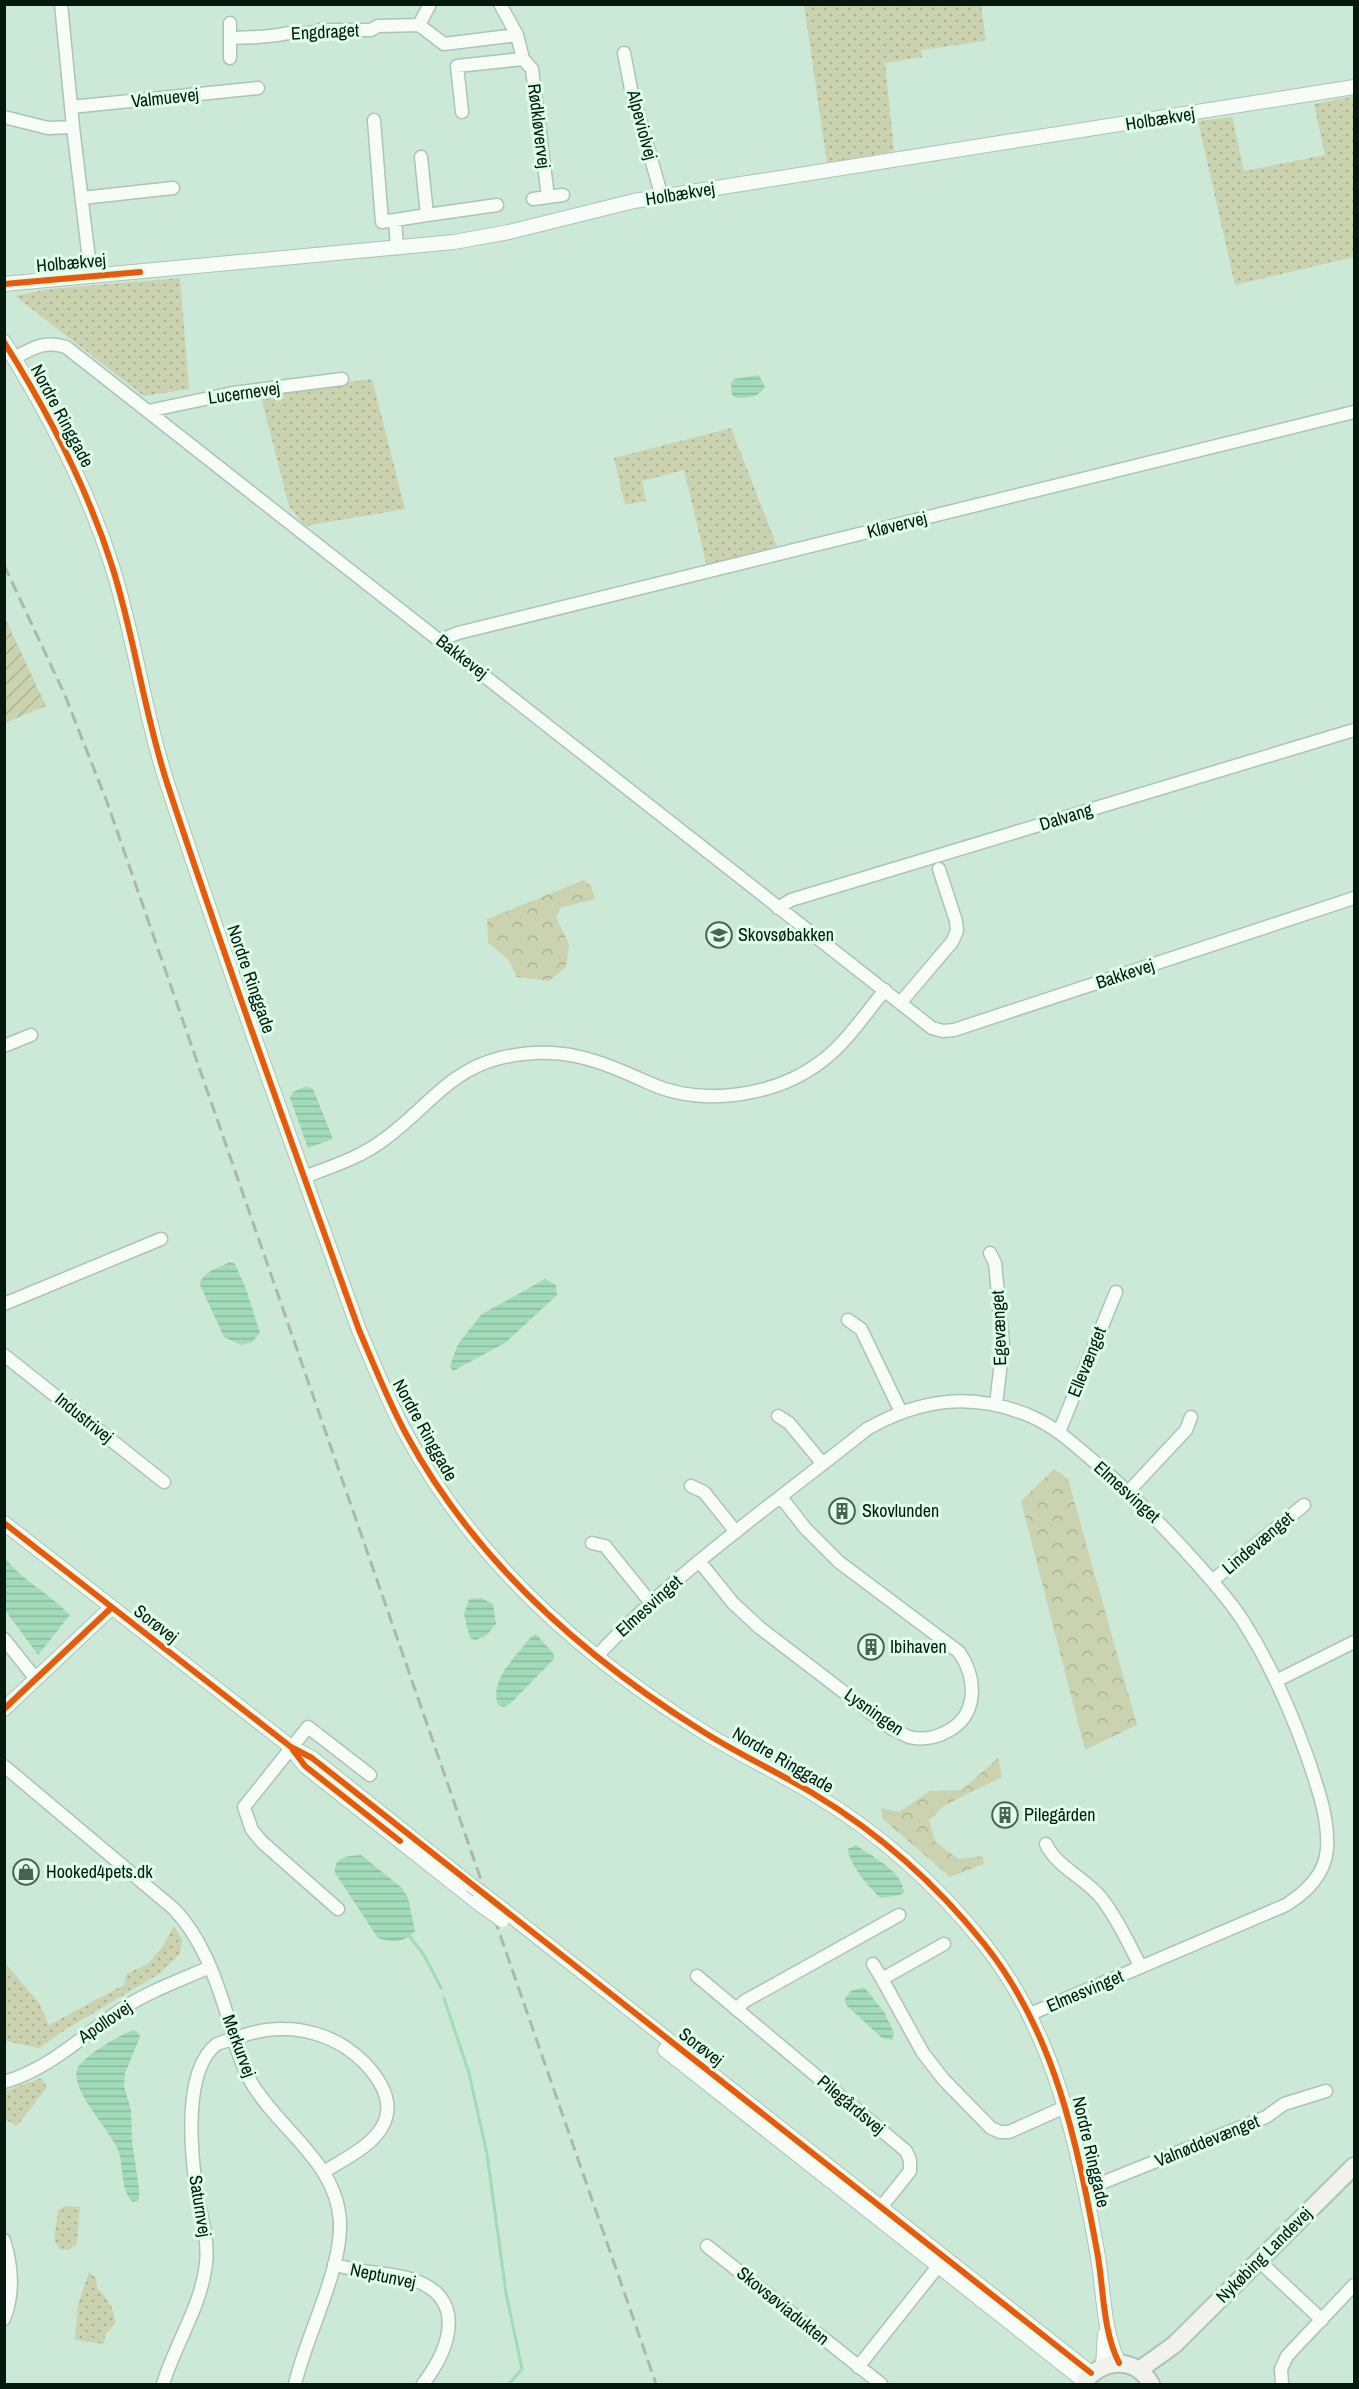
<svg xmlns="http://www.w3.org/2000/svg" width="1359" height="2389" font-family="'Archivo Narrow',sans-serif">
  <defs>
    <pattern id="grass-dots" width="8" height="8" patternUnits="userSpaceOnUse" patternTransform="scale(1.5)"><rect width="8" height="8" fill="#cbd2b0"/><path d="M2 2h.1M6 6h.1" fill="none" stroke="#adb496" stroke-width="1.8" stroke-linecap="round"/></pattern>
    <pattern id="forest-crowns" width="20" height="18" patternUnits="userSpaceOnUse" patternTransform="scale(1.5)"><rect width="20" height="18" fill="#cbd2b0"/><path d="M2 6a3 3 0 1 1 6 0M12 15a3 3 0 1 1 6 0" fill="none" stroke="#adb496"/></pattern>
    <pattern id="garden-furrows" width="10" height="10" patternUnits="userSpaceOnUse" patternTransform="scale(1.5)"><rect width="10" height="10" fill="#cbd2b0"/><path d="M-1 1l2-2M0 10L10 0M9 11l2-2" fill="none" stroke="#adb496"/></pattern>
    <pattern id="water-rules" width="6" height="5" patternUnits="userSpaceOnUse" patternTransform="scale(1.5)"><rect width="6" height="5" fill="#a1dbb9"/><path d="M0 2.5h6" fill="none" stroke="#89bb9e"/></pattern>
  </defs>
  <rect width="100%" height="100%" fill="#cce9d8"/>
  <path fill="url(#grass-dots)" d="M804,5h177l5,36 -65,9 1,7 -37,6 9,88 -67,12z
    M1354,96v161l-119,28 -37,-164 34,-4 12,54 81,-16 -11,-51z
    M180,278l9,111 -45,7 -129,-100 33,-7z
    M372,379l33,130 -100,17 -16,-20 -29,-113z
    M731,428l46,118 -70,21 -23,-97 -42,11 4,20 -21,4 -11,-47z
    M174,1926l8,13 -2,15 -21,20 -91,54 -29,20 -34,-7v-78l34,40 10,22 75,-40 2,-11 22,-10 15,-18z
    M41,2078l6,9 -26,34 -5,5 -11,-7v-28z
    M66,2206l14,1 -3,37 -8,6 -9,-1 -6,-9 4,-30z
    M89,2272l7,6 1,10c11,10 18,21 18,36l-10,11 -1,9 -29,-4 3,-36z"/>
  <path fill="url(#forest-crowns)" d="M584,880l7,6 4,13 -35,9 -4,9 13,28 -3,22 -17,14 -32,-4 -9,-18 -20,-16 -1,-24z
    M1054,1469l14,10 69,246 -52,25 -64,-249z
    M998,1758l4,19 -57,28 -16,15 6,21 23,18 25,-3 1,8 -34,13 -67,-58 -2,-11 18,4 31,-21 32,-1z"/>
  <path fill="url(#garden-furrows)" d="M5,618l41,88 -41,17h-1z"/>
  <path fill="url(#water-rules)" d="M759,375l6,12c-8,11 -16,11 -29,11l-4,-3 -1,-12 3,-4z
    M306,1086l7,3 20,50 -25,9 -18,-50 3,-6z
    M230,1262l5,2 11,25 14,44 -8,9 -11,3 -17,-8 -24,-52c1,-13 20,-18 30,-23z
    M545,1279l11,6 1,10 -52,48 -52,28 -3,-5 8,-22 24,-30z
    M5,1558c17,22 45,36 65,57l-32,40 -33,-45z
    M481,1598l12,6 3,20 -10,12 -11,4 -5,-2 -6,-24 5,-15z
    M536,1634l17,19 2,5 -44,45 -7,4 -6,-2c-9,-26 18,-48 32,-67z
    M856,1845c16,12 46,25 48,47l-4,3 -19,3c-11,-9 -33,-35 -33,-49z
    M361,1855l41,33 6,10 7,33c-10,12 -24,12 -37,7l-43,-65c-1,-16 12,-17 26,-18z
    M864,1987l20,25 10,21 -2,7 -10,-2 -36,-33 -1,-7 6,-7z
    M133,2030l5,2 2,5 -15,36 -1,13 7,24 1,32 7,46v12l-6,2c-13,-11 -9,-36 -15,-52 -8,-20 -48,-60 -41,-81 2,-5 8,-9 12,-13 14,-11 27,-18 44,-26z"/>
  <g fill="none" stroke-linecap="round" stroke-linejoin="round">
    <path stroke="#a1dbb9" stroke-width="3" d="M410,1937l14,18 17,33
      M444,1998l25,75 18,81 19,139 16,76 -13,15"/>
    <g stroke="#acc3b5" stroke-width="15">
      <path id="minor" d="M61,4l12,123 18,149
        M430,4l-11,21 25,19 73,-9 -17,-31
        M230,23v35
        M517,35l6,24
        M230,38c18,-1 35,0 53,-4 12,-3 25,2 38,-4h50l7,-4 41,-1
        M624,53l7,36 31,108
        M523,59l9,10 16,128
        M71,107l187,-19
        M462,112l-5,-46 66,-7
        M4,117l44,11 25,-1
        M374,120l8,102 13,-2
        M82,198l91,-10
        M533,199l30,-4
        M427,215l70,-10
        M397,248l-2,-28 32,-5 -6,-58
        M14,358c19,-10 31,-18 52,-11l866,681 11,3 11,-1 400,-132
        M148,411l85,-18 109,-14
        M441,640l17,-7 896,-221
        M778,908l13,-8 563,-170
        M901,1002l51,-60 5,-11 -1,-10 -17,-52
        M4,1046l27,-11
        M304,1177c29,-11 58,-20 82,-39 40,-29 62,-67 114,-80 59,-14 96,1 149,25 53,24 126,14 173,-22 24,-18 43,-47 63,-71
        M990,1253l5,10 8,81 -7,61
        M4,1304l157,-65
        M848,1320l13,9 40,83
        M4,1355l160,127
        M778,1416l11,7 34,41
        M1059,1432l57,-140
        M691,1486l13,6 32,40
        M1129,1491l57,-61 5,-13
        M592,1543l13,3 46,57
        M699,1561l34,42 27,25 132,101c6,2 12,6 17,8 12,3 26,1 37,-5 33,-16 31,-54 13,-80l-120,-90 -34,-34 -24,-31
        M1212,1581l92,-76
        M4,1639l32,40
        M596,1657c80,-86 179,-154 271,-228 53,-30 103,-37 161,-14 27,11 48,31 70,50 37,32 70,66 102,102 15,17 31,35 43,54 27,42 47,88 64,135 10,30 22,61 20,93 -2,26 -21,43 -41,56l-258,110
        M1276,1681l78,-39
        M4,1766l170,143c27,28 41,67 53,105 6,22 12,47 24,68 28,48 86,80 89,140 2,48 -34,114 -45,162
        M1046,1844c11,24 40,34 56,55 16,20 27,46 39,68
        M338,1909l-76,-67 -10,-12 -8,-23 64,-80 62,48
        M944,1944l-62,35 41,74 21,27 47,48 9,4h9l56,-25
        M873,1964l9,15
        M697,1976l209,175 4,9v11l-35,44
        M736,2009l9,-8 154,-86
        M4,2082c44,-12 81,-48 118,-73 27,-18 59,-29 88,-42
        M1085,2186l19,-4 162,-65 18,-13 42,-13
        M4,2240c8,26 10,54 0,79
        M707,2246l174,138
        M1259,2261l63,59
        M334,2264c24,9 48,8 73,14 61,16 45,68 16,106
        M858,2367l85,-107
        M163,2384c12,-40 38,-77 43,-120 3,-25 -6,-51 -10,-76 -5,-37 -13,-119 21,-144 21,-7 44,-16 67,-15 21,0 44,7 61,18 24,16 55,50 37,80 -11,20 -40,33 -58,45
        M1282,2384l-1,-15 6,-13 67,-71"/>
    </g>
    <g stroke="#acc3b5" stroke-width="16">
      <path id="tertiary" d="M4,284l450,-42 55,-10 125,-31 720,-114
        M4,342c44,70 83,145 108,224 23,72 32,148 56,220 60,182 126,363 191,544 15,35 29,71 47,104 68,126 176,222 296,297 36,23 76,41 112,63 65,39 123,91 171,151 70,88 92,198 112,306 7,37 5,78 22,112
        M4,1523l287,224 21,11 159,127
        M4,1709l107,-101
        M292,1749l13,17 172,136
        M496,1904l595,469
        M665,2050l414,327 5,6
        M1103,2366l2,-32"/>
    </g>
    <g stroke="#acc3b5" stroke-width="20">
      <path id="secondary" d="M1139,2370l35,-25 180,-179
        M1083,2384c17,-25 52,-29 68,0"/>
    </g>
    <use href="#minor" stroke="#f7fcf9" stroke-width="12"/>
    <use href="#tertiary" stroke="#f7fcf9" stroke-width="14"/>
    <use href="#secondary" stroke="#f1f2ee" stroke-width="16"/>
    <path stroke="#aeb6b2" stroke-width="3" stroke-dasharray="12 6" stroke-linecap="butt" d="M4,565l60,128 43,109 549,1582"/>
    <g stroke="#acc3b5" stroke-width="16" stroke-linecap="butt">
      <path id="tertiary-bridge" d="M471,1885l25,19
        M477,1902l25,18"/>
    </g>
    <use href="#tertiary-bridge" stroke="#f7fcf9" stroke-width="14"/>
    <g stroke="#ddfee9" stroke-width="10">
      <path id="cycleway" d="M4,284l136,-12
        M4,342c44,70 83,145 108,224 23,72 32,148 56,220 60,182 126,363 191,544 15,35 29,71 47,104 68,126 176,222 296,297 36,23 76,41 112,63 65,39 123,91 171,151 70,88 92,198 112,306 7,37 5,78 22,112
        M4,1523l287,224 21,11 779,615
        M4,1709l107,-101
        M293,1750l12,16 95,75"/>
    </g>
    <use href="#cycleway" stroke="#e8590c" stroke-width="6"/>
  </g>
  <defs>
    <g id="school-ring" transform="scale(1.35)"><circle r="9.5" fill="#ddfee9" stroke="#4a6154" stroke-width="1.5"/><path d="M0-5L7-2L0 1L-7-2ZM-4 1L0 2.5L4 1V4Q0 6-4 4Z" fill="#4a6154"/></g>
    <g id="building-ring" transform="scale(1.35)"><circle r="9.5" fill="#ddfee9" stroke="#4a6154" stroke-width="1.5"/><path d="M-4-6H4V6H1V3H-1V6H-4ZM-2.5-4.3h1.7v1.8h-1.7ZM.8-4.3h1.7v1.8H.8ZM-2.5-1h1.7V.8h-1.7ZM.8-1h1.7V.8H.8Z" fill="#4a6154"/></g>
    <g id="shop-ring" transform="scale(1.35)"><circle r="9.5" fill="#ddfee9" stroke="#4a6154" stroke-width="1.5"/><path d="M-5-2.5h2.3a2.7 3.5 0 0 1 5.4 0H5L5.5 6h-11ZM-1.5-2.5h3a1.5 2.3 0 0 0-3 0Z" fill="#4a6154"/></g>
  </defs>
  <g fill-rule="evenodd">
    <use href="#school-ring" x="719" y="935"/>
    <use href="#building-ring" x="842" y="1511"/>
    <use href="#building-ring" x="871" y="1647"/>
    <use href="#building-ring" x="1005" y="1815"/>
    <use href="#shop-ring" x="26" y="1872"/>
  </g>
  <g text-anchor="middle" stroke-width="6" stroke-linejoin="round" paint-order="stroke">
    <g font-size="18" fill="#04180d" stroke="#ddfee9">
      <text transform="translate(325 32) rotate(-3)" y="6">Engdraget</text>
      <text transform="translate(165 98) rotate(-6)" y="6">Valmuevej</text>
      <text transform="translate(1160 119) rotate(-9)" y="6">Holbækvej</text>
      <text transform="translate(642 125) rotate(75)" y="6">Alpeviolvej</text>
      <text transform="translate(539 126) rotate(83)" y="6">Rødkløvervej</text>
      <text transform="translate(680 194) rotate(-9)" y="6">Holbækvej</text>
      <text transform="translate(71 263) rotate(-5)" y="6">Holbækvej</text>
      <text transform="translate(244 393) rotate(-8)" y="6">Lucernevej</text>
      <text transform="translate(62 416) rotate(62)" y="6">Nordre Ringgade</text>
      <text transform="translate(897 525) rotate(-14)" y="6">Kløvervej</text>
      <text transform="translate(462 657) rotate(38)" y="6">Bakkevej</text>
      <text transform="translate(1066 817) rotate(-17)" y="6">Dalvang</text>
      <text transform="translate(1125 974) rotate(-18)" y="6">Bakkevej</text>
      <text transform="translate(251 979) rotate(71)" y="6">Nordre Ringgade</text>
      <text transform="translate(999 1328) rotate(-92)" y="6">Egevænget</text>
      <text transform="translate(1087 1362) rotate(-68)" y="6">Ellevænget</text>
      <text transform="translate(84 1418) rotate(39)" y="6">Industrivej</text>
      <text transform="translate(425 1430) rotate(61)" y="6">Nordre Ringgade</text>
      <text transform="translate(1127 1492) rotate(42)" y="6">Elmesvinget</text>
      <text transform="translate(1258 1543) rotate(-40)" y="6">Lindevænget</text>
      <text transform="translate(649 1606) rotate(-42)" y="6">Elmesvinget</text>
      <text transform="translate(156 1624) rotate(38)" y="6">Sorøvej</text>
      <text transform="translate(874 1712) rotate(35)" y="6">Lysningen</text>
      <text transform="translate(783 1760) rotate(30)" y="6">Nordre Ringgade</text>
      <text transform="translate(1085 1991) rotate(-23)" y="6">Elmesvinget</text>
      <text transform="translate(105 2022) rotate(-34)" y="6">Apollovej</text>
      <text transform="translate(239 2046) rotate(70)" y="6">Merkurvej</text>
      <text transform="translate(701 2047) rotate(38)" y="6">Sorøvej</text>
      <text transform="translate(851 2105) rotate(40)" y="6">Pilegårdsvej</text>
      <text transform="translate(1207 2141) rotate(-22)" y="6">Valnøddevænget</text>
      <text transform="translate(1091 2152) rotate(77)" y="6">Nordre Ringgade</text>
      <text transform="translate(200 2206) rotate(81)" y="6">Saturnvej</text>
      <text transform="translate(1264 2255) rotate(-45)" y="6">Nykøbing Landevej</text>
      <text transform="translate(383 2276) rotate(12)" y="6">Neptunvej</text>
      <text transform="translate(783 2306) rotate(39)" y="6">Skovsøviadukten</text>
    </g>
    <g font-size="18" fill="#04180d" stroke="#ddfee9" text-anchor="start">
      <text x="738" y="941">Skovsøbakken</text>
      <text x="862" y="1517">Skovlunden</text>
      <text x="890" y="1653">Ibihaven</text>
      <text x="1024" y="1821">Pilegården</text>
      <text x="46" y="1878">Hooked4pets.dk</text>
    </g>
  </g>
  <rect width="1359" height="2389" fill="none" stroke="#04180d" stroke-width="12"/>
</svg>
